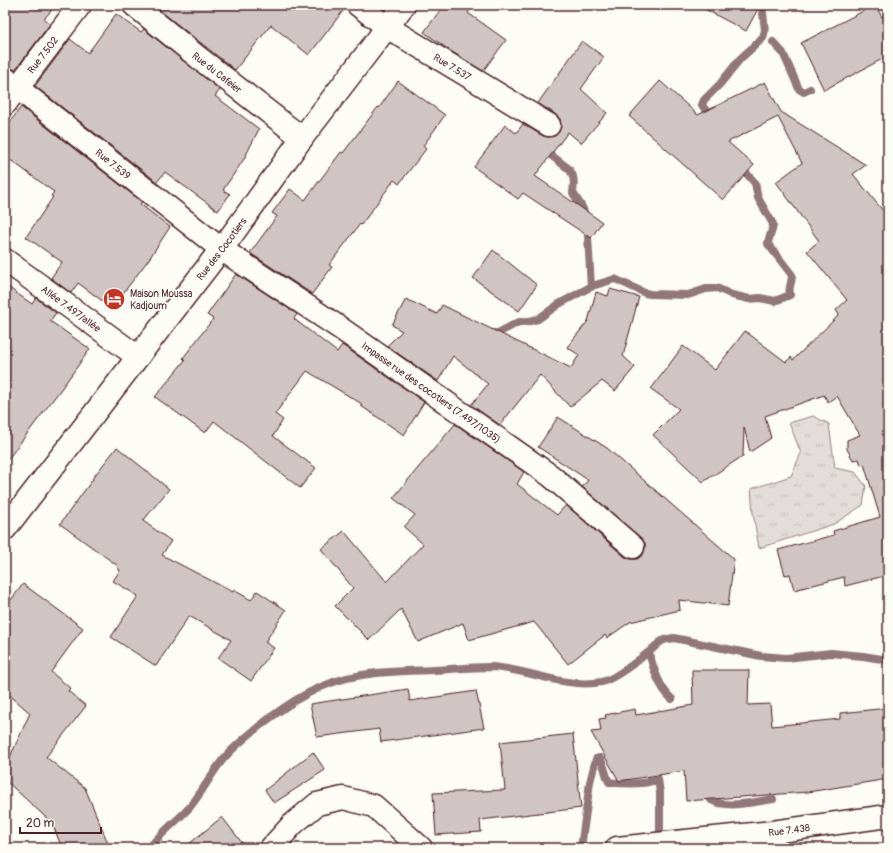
<svg xmlns="http://www.w3.org/2000/svg" width="893" height="853" font-family="Pangolin,sans-serif">
  <defs>
    <pattern id="grass-tufts" width="24" height="20" patternUnits="userSpaceOnUse"><rect width="24" height="20" fill="#e3dcda"/><path d="M3 7l-1-3M5 7V3M7 7l1-3M15 17l-1-3M17 17v-4M19 17l1-3" fill="none" stroke="#c4bcbb"/></pattern>
  </defs>
  <rect width="100%" height="100%" fill="#fdfcf7"/>
  <filter id="ink" filterUnits="userSpaceOnUse"><feTurbulence type="fractalNoise" baseFrequency=".025" numOctaves="2"/><feDisplacementMap in="SourceGraphic" scale="8" xChannelSelector="R" yChannelSelector="G"/><feConvolveMatrix kernelMatrix="1 2 1 2 8 2 1 2 1" color-interpolation-filters="sRGB"/></filter>
  <g filter="url(#ink)">
    <path fill="url(#grass-tufts)" stroke="#967e82" d="M813,416l16,8 6,44 20,4 11,14 -3,19 -29,19 -75,24 -6,-35 -2,-24 40,-13 10,-23 -12,-30z"/>
    <g fill="none" stroke-linecap="round" stroke-linejoin="round">
      <path stroke="#91777b" stroke-width="8" d="M773,42l10,11 16,36 5,3 6,-3
        M713,120l-11,-15 2,-5 16,-16 20,-25 23,-21 2,-8 -3,-25
        M543,149l26,20c6,7 5,15 4,24l9,14 5,12 4,68
        M526,322l12,-3 21,-15 33,-18 23,-7 30,14 5,1 38,1 18,-6 11,-1 15,7 17,4 11,-1 15,3 15,-6c-2,-9 2,-11 2,-20l-24,-31c0,-7 5,-12 5,-20l-15,-26 -3,-15 -15,-17
        M489,333h9l21,-11h3
        M649,652c4,16 10,36 23,47
        M713,791l-2,3v6c17,9 43,2 62,-1
        M149,848c12,-15 28,-27 41,-41 13,-16 22,-35 35,-50 10,-11 21,-20 32,-29 31,-25 64,-47 105,-53 24,-4 49,-4 73,-5 18,-1 37,-3 55,-3 37,1 73,22 112,15 12,-3 38,-23 48,-31 4,-3 8,-8 12,-10 3,-2 8,-2 12,-3l87,18 25,2 45,-5 32,3 25,4
        M581,848l9,-66 6,-23 4,-1c5,8 5,16 9,24 15,2 35,3 49,-3l2,14v43"/>
    </g>
    <path fill="#d0c5c4" stroke="#4a1f2b" d="M5,5h51l-12,14 6,5 -35,46 -10,-4z
      M161,5h185v2l-37,48 -38,-30 -36,45 -77,-61z
      M444,5h29l-5,8 38,27 -23,31 -34,-21 -25,-18z
      M697,5h63l-14,26z
      M875,5l7,12 6,-4v43l-64,34 -23,-47z
      M116,14l25,18 3,-3 76,61 -5,6 44,33 -15,30 -21,31 7,4 -12,17 -53,-39 -8,10 -122,-96 35,-47 18,14z
      M582,41l22,16 -23,32 26,24 -26,30 -13,-11 -33,44 67,46 -11,16 -68,-45 -5,6 -44,-32 31,-42 11,8 7,-9 20,12 5,1 7,-1 4,-4 2,-6 -1,-7 -5,-5 -17,-11z
      M398,81l47,34 -22,31 3,3 -27,35 -5,-4 -33,45 -1,-1 -31,41 3,2 -20,27 -62,-41 27,-37 -5,-3 18,-24 15,11 36,-48 2,1 35,-46 1,1z
      M660,81l38,34 67,-33 16,30 85,53 -13,9 35,43v358l-43,11 -1,-9 -50,13 -4,-16 -5,1 -7,-25 56,-15 -1,-4 47,-14 -16,-53 -3,1 -2,-6 -6,1 -6,-11v-9l13,-5 -23,-39 -9,6 -4,-7 -59,21 6,22 -21,14 -6,-25 -1,29 -40,26 -50,-47 26,-26 -28,-20 32,-43 32,24 30,-39 41,31 5,-5 2,3 46,-45 -3,-5 11,-10 -40,-49 12,-10 -43,-59 26,-19 -24,-46 -50,25 26,23 -31,35 -94,-84z
      M21,107l121,95 -2,2 30,23 -21,32 -37,49 -34,-25 -7,10 -20,-15 11,-16 -36,-25 27,-40 -2,-1 3,-4 -49,-36v-27z
      M493,250l44,35 -18,26 -46,-33z
      M236,274l61,40 -3,5 43,33 5,-7 82,57 -20,33 -43,-29 1,-2 -55,-33 -32,43 8,6 -10,16 43,32 -16,20 -86,-67 -9,12 -50,-36 30,-37 -2,-2 30,-39 -6,-4z
      M5,285l27,19 4,-6 20,15 -6,8 40,28 -29,40 -56,74z
      M610,289l29,8 -16,59 12,11 -20,24 -13,-10 -32,26 -30,-32 -40,50 -29,-20 17,-21 -35,-28 -15,25 -51,-35 15,-15 -10,-6 14,-26 31,15 5,-9 129,63 8,-13 -12,-8 21,-26 8,-29 12,4z
      M558,417l49,31 127,111 -6,47 -49,-6 1,10 -50,12 -23,16 -2,-3 -37,29 -34,-42 -65,18 -6,-17 -45,19 -17,-33 -32,31 -34,-34 18,-18 -32,-39 23,-18 43,51 36,-38 -19,-17 11,-12 -22,-17 62,-74 69,48 -7,12 40,31 9,-10 59,52 6,2h6l6,-4 2,-6v-6l-4,-5 -59,-51 6,-7 -50,-33z
      M117,447l52,42 -26,32 28,20 -9,14 71,37 1,-2 17,10 6,-9 29,19 -21,32 9,6 -23,33 -33,-23 13,-18 -42,-24 -33,50 -45,-29 27,-41 -25,-15 7,-11 -3,-2 1,-2 -58,-42 33,-45h-1z
      M23,584l60,44 -32,44 19,16 -2,3 18,15 -40,51 39,31 25,60h-48l-10,-25 -47,-43v-12l25,-55 -25,-22v-83z
      M692,670h57l-1,35 22,-1 2,22 68,-7v-6l48,-5v71l-80,13 -122,9 -2,-30 -65,10 -28,-49 10,-1 -2,-12 7,-1 -1,-3 30,-6 1,6 57,-10z
      M408,689l2,12 66,-10 8,37 -103,14 -2,-13 -62,8 -7,-33z
      M573,734l8,74 -101,12 1,12 -45,3 -3,-42 72,-3 -5,-48z
      M313,752l12,18 -51,33 -9,-13z
      M222,817l24,31h-62z"/>
    <g fill="none" stroke-linecap="round" stroke-linejoin="round">
      <g stroke="#4a1f2b" stroke-width="25">
        <g id="minor">
          <path id="s1" d="M134,5l65,53 103,80"/>
          <path id="s2" d="M358,5l29,22 162,98"/>
          <path id="s3" d="M5,78l216,171 119,79 211,148 82,71"/>
          <path id="s4" d="M5,104l75,-99"/>
          <path id="s5" d="M5,260l133,97"/>
          <path id="s6" d="M5,529l224,-290 73,-101 102,-133"/>
          <path d="M271,848l22,-24 24,-20 26,-6 31,8 47,42"/>
          <path id="s7" d="M617,848l155,-16 116,-16"/>
        </g>
      </g>
      <use href="#minor" stroke="#fdfcf7" stroke-width="22"/>
    </g>
  </g>
  <defs>
    <g id="hotel-disc" transform="scale(1.15)"><circle r="9.5" fill="#c8321e" stroke="#fdfcf7"/><path d="M-6-4.5h1.5V1H6V5H4.5V3h-9V5H-6ZM-4 0a1.8 1.8 0 1 1 3.6 0ZM.5 0V-2.5h3Q6-2.5 6 0Z" fill="#fff"/></g>
  </defs>
  <g fill-rule="evenodd">
    <use href="#hotel-disc" x="114" y="299"/>
  </g>
  <g text-anchor="middle" stroke-width="3.5" stroke-linejoin="round" paint-order="stroke">
    <g font-size="10" fill="#4a1f2b" stroke="#fdfcf7">
      <text dy="4" stroke="none"><textPath href="#s4" startOffset="62">Rue 7.502</textPath></text>
      <text dy="4" stroke="none"><textPath href="#s2" startOffset="113">Rue 7.537</textPath></text>
      <text dy="4" stroke="none"><textPath href="#s1" startOffset="107">Rue du Cafeier</textPath></text>
      <text dy="4" stroke="none"><textPath href="#s3" startOffset="138">Rue 7.539</textPath></text>
      <text dy="4" stroke="none"><textPath href="#s6" startOffset="354">Rue des Cocotiers</textPath></text>
      <text dy="4" stroke="none"><textPath href="#s5" startOffset="82">Allée 7.497/allée</textPath></text>
      <text dy="4" stroke="none"><textPath href="#s3" startOffset="530">Impasse rue des cocotiers (7.497/1035)</textPath></text>
      <text dy="4" stroke="none"><textPath href="#s7" startOffset="173">Rue 7.438</textPath></text>
    </g>
    <g font-size="10" fill="#4a1f2b" stroke="#fdfcf7" text-anchor="start">
      <text x="130" y="297">Maison Moussa<tspan x="130" dy="12">Kadjoum</tspan></text>
    </g>
  </g>
  <rect width="893" height="853" fill="none" stroke="#fdfcf7" stroke-width="20"/>
  <rect x="10" y="10" width="873" height="833" fill="none" stroke="#4a1f2b" stroke-width="1.5" filter="url(#ink)"/>
  <path d="M20 827v6h81v-6" fill="none" stroke="#4a1f2b" stroke-width="2"/>
  <text x="26" y="827" font-size="12" fill="#4a1f2b" stroke="#fdfcf7" stroke-width="3" paint-order="stroke">20 m</text>
</svg>
